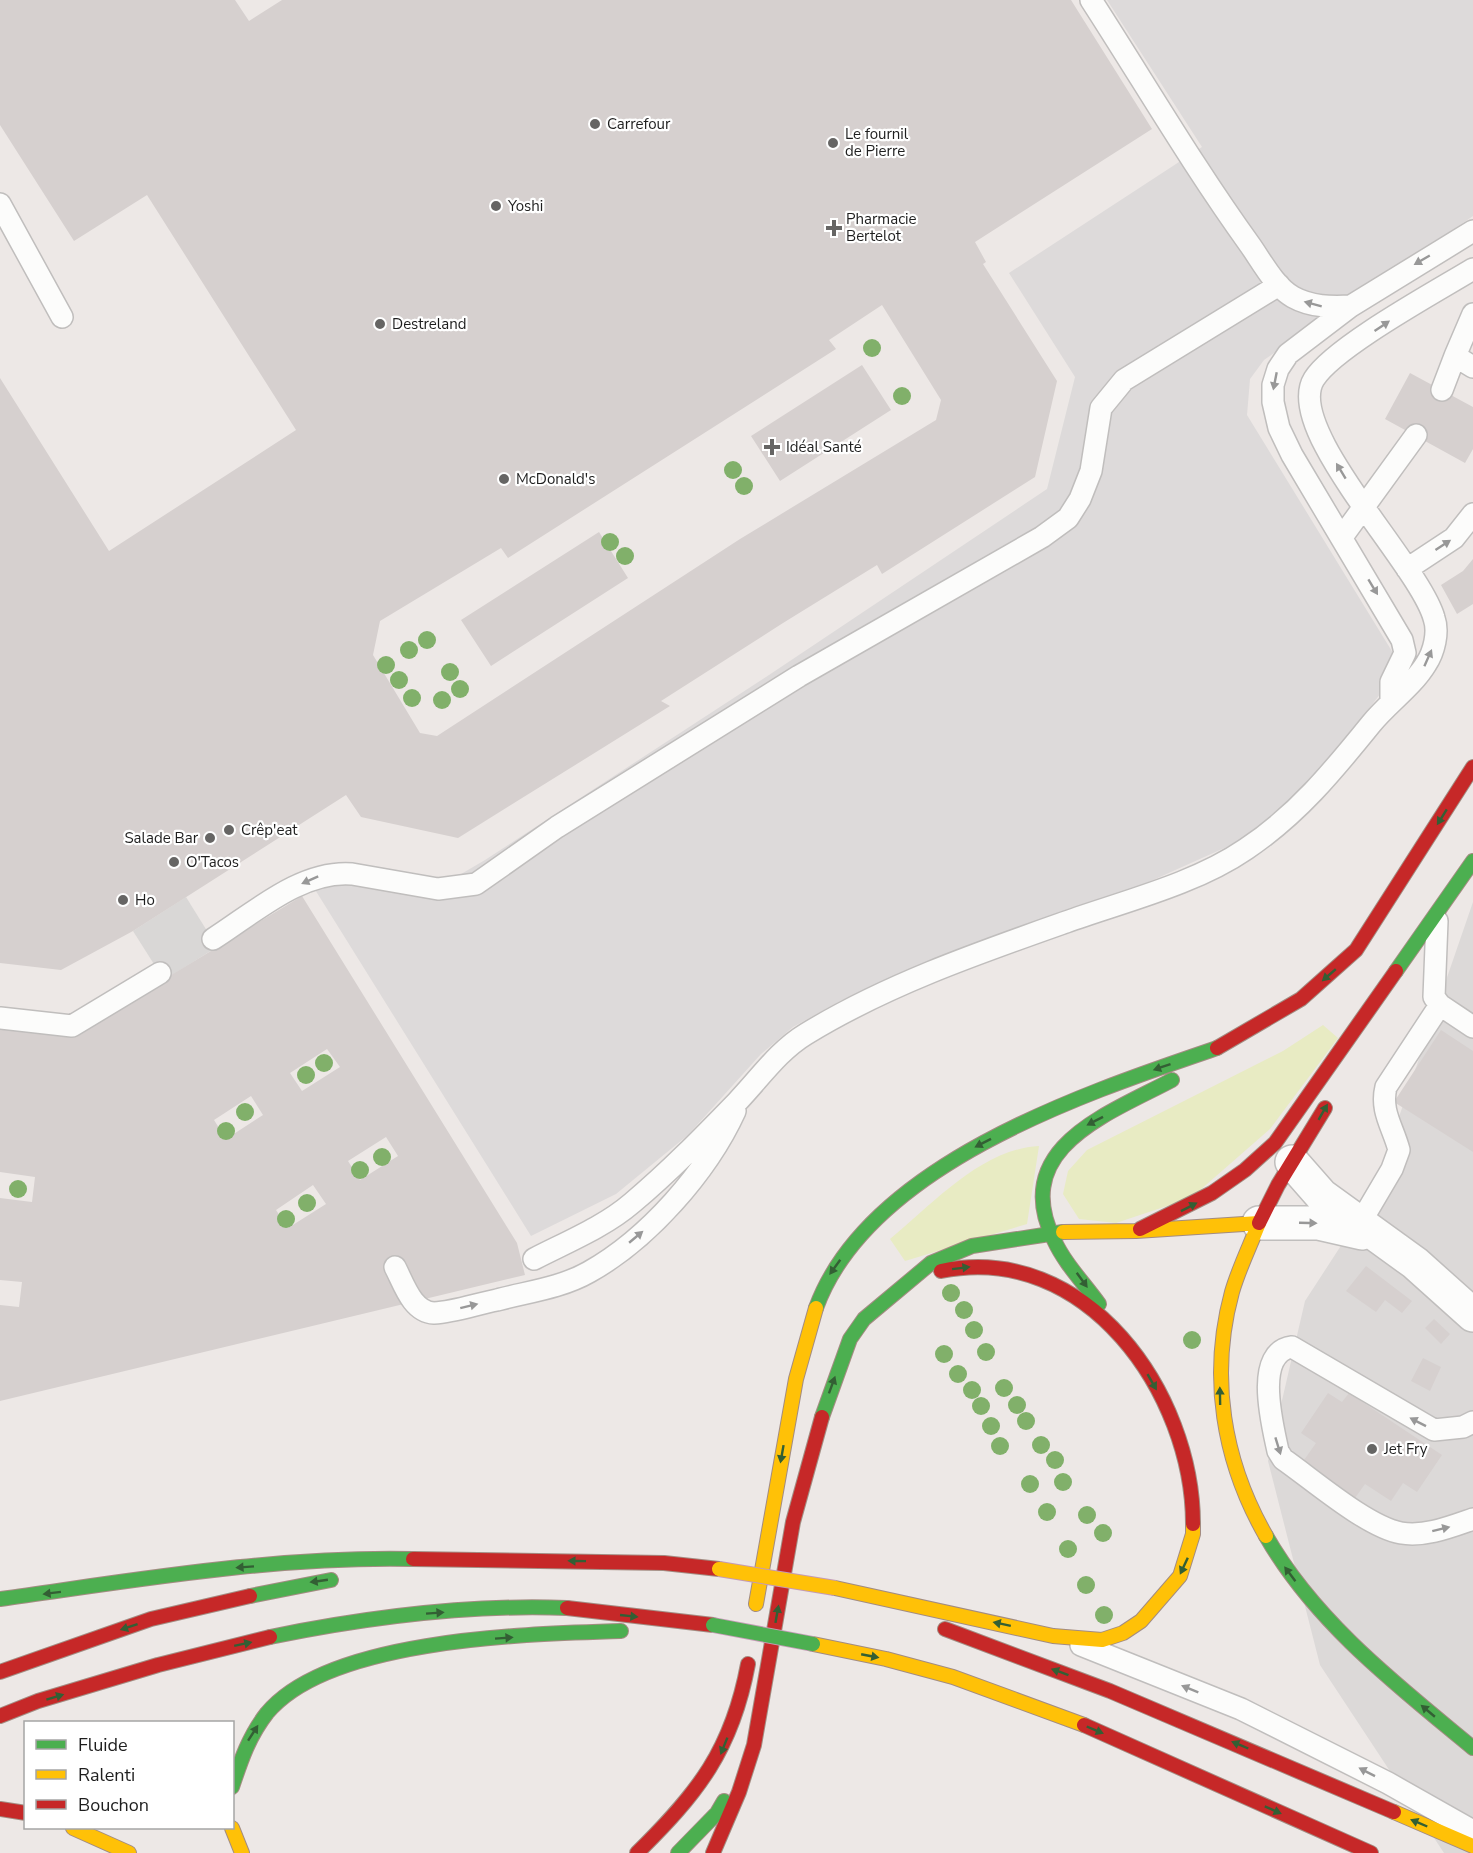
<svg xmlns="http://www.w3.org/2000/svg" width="1473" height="1853" font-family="'Nunito Sans',sans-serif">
  <rect width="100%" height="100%" fill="#ede8e6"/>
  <path fill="#dcd9d8" d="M1473,902v951h-29l-124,-188 -52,-204 37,-160 65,-100z"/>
  <path fill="#e8ebc3" d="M1323,1025l15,13 -68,91 -79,69 -75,25 -37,-4 -16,-25 5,-23 19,-21 196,-99z
    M1039,1146l-12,78 -122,37 -15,-22c43,-35 91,-90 149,-93z"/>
  <path fill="#dddada" d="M1107,0h366v216l-209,144 -14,19 -3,36 154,251 -56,75 -62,71 -52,33 -89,40 -302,116 -47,26 -32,27 -73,81 -72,59 -85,42 -217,-348 19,-6 94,12 58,-34 281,-183 281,-188 28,-112 -66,-104 193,-126z"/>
  <path fill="#d9d7d6" d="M186,897l31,50 -53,33 -31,-49z"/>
  <path fill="#d6d0cf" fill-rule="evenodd" d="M0,0h235l14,21 33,-21h789l81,129 -177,113 11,20 -3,2 74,117 -22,96 -153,97 -5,-9 -94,58 -122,78 9,5 -212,132 -97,-21 -15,-22 -213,136 -72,39 -61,-7v-585l109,173 187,-121 -149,-235 -73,46 -74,-116zM882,305l59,95 -5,20 -196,119 -303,197 -17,-3 -47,-78 7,-34 121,-73 7,10 328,-209 -7,-9z
    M862,365l29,45 -111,71 -29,-45z
    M1410,373l63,34v42l-8,14 -80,-44z
    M599,532l29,46 -137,88 -30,-46z
    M1473,559v45l-16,10 -16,-29 22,-14z
    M302,896l215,347 8,32 -525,126v-96l19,2 3,-25 -22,-2v-82l32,4 3,-25 -35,-5v-145l72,8zM327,1049l13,18 -38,24 -12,-18zM251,1096l12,19 -37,24 -12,-19zM386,1137l12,19 -38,24 -12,-19zM313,1185l13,19 -38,24 -12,-18z
    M1441,1030l32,21v101l-79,-50z
    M1366,1266l46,35 -10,12 -17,-13 -9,12 -30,-21z
    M1434,1319l16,15 -9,10 -16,-16z
    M1423,1358l18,9 -11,24 -19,-10z
    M1328,1393l14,9 7,-9 93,62 -25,37 -14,-9 -12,18 -26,-17 -10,14 -53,-35 14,-20 -15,-10z"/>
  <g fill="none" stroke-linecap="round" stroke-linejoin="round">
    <g stroke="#c0bebd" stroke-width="24">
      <path id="lane" d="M1091,0c53,82 102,166 159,245 12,17 25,42 43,52 18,10 38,10 58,9
        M0,204l62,113
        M1473,314l-18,42 18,11
        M1442,390l13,-34
        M1342,537l74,-102
        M1407,569l47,-31 19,-24
        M1391,702v-20l14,-29 -3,-13 -110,-185 -13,-27 -6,-26v-17l5,-16 10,-15 63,-48 122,-75
        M1437,921l-3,76 6,8 33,22
        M213,939c41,-26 88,-69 139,-65l86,15 38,-5 81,-57 242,-151 243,-139 26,-19 12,-19 11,-28 10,-63 23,-28 155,-95
        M0,1018l72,8 88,-53
        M1356,1230l36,-61 7,-19c-6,-23 -19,-39 -13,-63l54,-82
        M534,1259c33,-17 70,-32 98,-56 37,-31 72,-67 105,-101 23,-24 41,-51 69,-68 80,-49 172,-81 260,-112 59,-21 129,-38 180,-73 51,-34 87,-78 125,-125 17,-21 41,-37 55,-60 8,-12 13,-32 8,-46 -15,-54 -151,-189 -120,-239 20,-32 123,-88 159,-110
        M395,1267c9,17 17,45 39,46 21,-1 42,-9 63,-13 30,-8 64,-12 92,-28 59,-33 118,-100 146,-161
        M1473,1422l-10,5 -29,3 -142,-83c-39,5 -19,80 -14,104l5,8c29,20 84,68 118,74 24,4 49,-6 72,-14
        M1081,1645l160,64 147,74 85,48"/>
    </g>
    <g stroke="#c0bebd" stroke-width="36">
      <path id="street" d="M1292,1162l29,33 94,68 58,52
        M1259,1223h59l44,10"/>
    </g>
    <g stroke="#a38c82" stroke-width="16">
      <path id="fast" d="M1396,971l77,-110
        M1099,1304c-15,-21 -34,-40 -45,-64 -45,-92 54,-126 118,-160
        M816,1308c52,-143 269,-215 401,-260
        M822,1417l28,-78 14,-20 67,-56 41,-17 91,-14
        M1266,1536c49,86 132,150 207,212
        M250,1596l81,-16
        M0,1599c137,-19 275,-43 413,-40
        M270,1637c98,-20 197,-33 297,-29
        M232,1787c9,-27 17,-51 35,-74 62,-75 262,-79 354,-82
        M678,1853l39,-40 7,-12"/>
    </g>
    <g stroke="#a38c82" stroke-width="16">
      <path id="slow" d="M1063,1232l73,-1 123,-8c-9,23 -20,45 -27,69 -23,84 -9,169 34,244
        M835,1588l218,48 49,4 21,-7 18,-12 39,-45 13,-42v-10
        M756,1604l40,-225 20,-71
        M813,1644l73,15 67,18 131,48
        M1394,1812l79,34
        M73,1828l56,25
        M232,1828l10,25"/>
    </g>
    <g stroke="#a38c82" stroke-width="16">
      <path id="jam" d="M1217,1048l84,-49 55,-49 117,-183
        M1259,1223l19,-38 47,-77
        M1140,1229l72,-36 33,-23 30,-27 121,-172
        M941,1271c145,-30 252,122 252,253
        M413,1559l251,4 55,6
        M567,1608l146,17
        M945,1629l165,62 284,121
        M0,1672l151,-53 99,-23
        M0,1716l38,-15 120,-36 112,-28
        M1084,1725l287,128
        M0,1809l26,4
        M637,1853c61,-60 95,-103 111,-189
        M713,1853l26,-61 15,-47 39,-223 29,-105"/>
    </g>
    <use href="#lane" stroke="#fcfcfb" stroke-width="21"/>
    <use href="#street" stroke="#fcfcfb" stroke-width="33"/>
    <use href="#fast" stroke="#4caf50" stroke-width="14"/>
    <use href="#slow" stroke="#ffc107" stroke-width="14"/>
    <use href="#jam" stroke="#c62828" stroke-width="14"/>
    <g stroke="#c49bb6" stroke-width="16" stroke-linecap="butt">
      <path id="fast-bridge" d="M713,1625l100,19"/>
    </g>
    <g stroke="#c49bb6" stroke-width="16" stroke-linecap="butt">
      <path id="slow-bridge" d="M719,1569l116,19"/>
    </g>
    <use href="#fast-bridge" stroke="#4caf50" stroke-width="14"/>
    <use href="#slow-bridge" stroke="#ffc107" stroke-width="14"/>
  </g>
  <g fill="#81b06a">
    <circle cx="872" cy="348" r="9"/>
    <circle cx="902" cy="396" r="9"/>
    <circle cx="733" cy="470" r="9"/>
    <circle cx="744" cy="486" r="9"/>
    <circle cx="610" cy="542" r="9"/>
    <circle cx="625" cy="556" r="9"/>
    <circle cx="427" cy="640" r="9"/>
    <circle cx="409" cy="650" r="9"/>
    <circle cx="386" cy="665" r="9"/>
    <circle cx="450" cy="672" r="9"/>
    <circle cx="399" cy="680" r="9"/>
    <circle cx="460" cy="689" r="9"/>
    <circle cx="412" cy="698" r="9"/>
    <circle cx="442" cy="700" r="9"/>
    <circle cx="324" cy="1063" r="9"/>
    <circle cx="306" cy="1075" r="9"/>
    <circle cx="245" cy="1112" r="9"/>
    <circle cx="226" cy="1131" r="9"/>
    <circle cx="382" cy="1157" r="9"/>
    <circle cx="360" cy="1170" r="9"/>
    <circle cx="18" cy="1189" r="9"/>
    <circle cx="307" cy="1203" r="9"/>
    <circle cx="286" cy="1219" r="9"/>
    <circle cx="951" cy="1293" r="9"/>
    <circle cx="964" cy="1310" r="9"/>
    <circle cx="974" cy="1330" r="9"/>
    <circle cx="1192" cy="1340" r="9"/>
    <circle cx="986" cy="1352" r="9"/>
    <circle cx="944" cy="1354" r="9"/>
    <circle cx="958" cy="1374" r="9"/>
    <circle cx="1004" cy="1388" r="9"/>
    <circle cx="972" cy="1390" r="9"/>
    <circle cx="1017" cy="1405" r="9"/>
    <circle cx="981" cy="1406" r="9"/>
    <circle cx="1026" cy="1421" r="9"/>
    <circle cx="991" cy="1426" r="9"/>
    <circle cx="1041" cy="1445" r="9"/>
    <circle cx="1000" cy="1446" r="9"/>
    <circle cx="1055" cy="1460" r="9"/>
    <circle cx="1063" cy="1482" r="9"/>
    <circle cx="1030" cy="1484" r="9"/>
    <circle cx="1047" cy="1512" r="9"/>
    <circle cx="1087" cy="1515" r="9"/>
    <circle cx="1103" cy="1533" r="9"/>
    <circle cx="1068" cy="1549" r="9"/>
    <circle cx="1086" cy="1585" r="9"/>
    <circle cx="1104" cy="1615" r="9"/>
  </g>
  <defs><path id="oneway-solid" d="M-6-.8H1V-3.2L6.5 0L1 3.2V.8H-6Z" transform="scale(1.5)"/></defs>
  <g fill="#989898">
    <use href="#oneway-solid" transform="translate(1422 260) rotate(150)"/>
    <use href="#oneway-solid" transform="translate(1313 304) rotate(-165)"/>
    <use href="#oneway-solid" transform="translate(1382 326) rotate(-34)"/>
    <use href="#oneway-solid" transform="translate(1275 381) rotate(101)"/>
    <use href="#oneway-solid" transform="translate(1341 471) rotate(-121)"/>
    <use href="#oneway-solid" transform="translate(1443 545) rotate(-33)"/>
    <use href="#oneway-solid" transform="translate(1373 587) rotate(59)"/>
    <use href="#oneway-solid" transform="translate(1428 658) rotate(-66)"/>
    <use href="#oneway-solid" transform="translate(310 880) rotate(156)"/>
    <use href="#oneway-solid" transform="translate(1308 1223) rotate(2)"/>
    <use href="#oneway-solid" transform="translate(636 1237) rotate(-40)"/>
    <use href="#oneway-solid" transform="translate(469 1306) rotate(-14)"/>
    <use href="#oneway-solid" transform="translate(1418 1422) rotate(-153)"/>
    <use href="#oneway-solid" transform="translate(1278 1446) rotate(73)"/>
    <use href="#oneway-solid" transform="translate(1441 1529) rotate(-14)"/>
    <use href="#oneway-solid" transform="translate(1190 1689) rotate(-158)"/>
    <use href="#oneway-solid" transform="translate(1367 1772) rotate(-153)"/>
  </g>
  <g fill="#335f34">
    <use href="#oneway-solid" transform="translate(1442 817) rotate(122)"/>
    <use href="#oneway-solid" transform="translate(1329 975) rotate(139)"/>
    <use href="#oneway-solid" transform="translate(1162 1067) rotate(161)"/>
    <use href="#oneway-solid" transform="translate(1323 1112) rotate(-60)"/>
    <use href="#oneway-solid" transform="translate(1095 1121) rotate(153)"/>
    <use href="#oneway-solid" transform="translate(983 1143) rotate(153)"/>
    <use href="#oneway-solid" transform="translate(1189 1207) rotate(-27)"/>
    <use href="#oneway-solid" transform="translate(835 1267) rotate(126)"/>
    <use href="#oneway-solid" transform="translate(961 1268) rotate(-7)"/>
    <use href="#oneway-solid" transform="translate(1082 1280) rotate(54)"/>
    <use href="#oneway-solid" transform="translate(1152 1382) rotate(60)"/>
    <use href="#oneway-solid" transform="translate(832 1385) rotate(-70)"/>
    <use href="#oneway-solid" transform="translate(1220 1396) rotate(-91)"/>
    <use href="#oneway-solid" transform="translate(782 1454) rotate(100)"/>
    <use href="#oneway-solid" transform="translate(577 1561) rotate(-179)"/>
    <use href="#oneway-solid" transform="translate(1184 1566) rotate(115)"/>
    <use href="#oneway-solid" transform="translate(245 1567) rotate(176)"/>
    <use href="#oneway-solid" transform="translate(1290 1574) rotate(-127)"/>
    <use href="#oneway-solid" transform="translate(319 1581) rotate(172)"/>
    <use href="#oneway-solid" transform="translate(52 1593) rotate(173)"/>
    <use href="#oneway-solid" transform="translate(435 1613) rotate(-4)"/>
    <use href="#oneway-solid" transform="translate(777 1614) rotate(-80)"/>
    <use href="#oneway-solid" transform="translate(629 1616) rotate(6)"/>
    <use href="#oneway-solid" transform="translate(1002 1624) rotate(-168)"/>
    <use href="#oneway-solid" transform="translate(129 1627) rotate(162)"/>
    <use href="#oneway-solid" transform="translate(504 1638) rotate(-4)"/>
    <use href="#oneway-solid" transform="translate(243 1644) rotate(-12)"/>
    <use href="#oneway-solid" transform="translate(870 1656) rotate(11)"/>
    <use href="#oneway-solid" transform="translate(1060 1672) rotate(-160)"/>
    <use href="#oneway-solid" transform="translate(55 1697) rotate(-17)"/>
    <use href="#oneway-solid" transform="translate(1428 1711) rotate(-140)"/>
    <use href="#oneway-solid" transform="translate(1095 1730) rotate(23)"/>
    <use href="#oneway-solid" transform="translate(253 1733) rotate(-57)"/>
    <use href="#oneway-solid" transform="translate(1240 1745) rotate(-157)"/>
    <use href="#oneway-solid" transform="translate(724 1746) rotate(112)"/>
    <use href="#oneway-solid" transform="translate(1273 1810) rotate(24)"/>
    <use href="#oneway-solid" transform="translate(1419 1823) rotate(-157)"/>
  </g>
  <g fill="#666564" stroke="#fff" stroke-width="2">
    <circle cx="595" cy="124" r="6"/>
    <circle cx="833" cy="143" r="6"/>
    <circle cx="496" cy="206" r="6"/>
    <path d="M831 219h6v6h6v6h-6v6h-6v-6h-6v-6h6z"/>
    <circle cx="380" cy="324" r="6"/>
    <path d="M769 438h6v6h6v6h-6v6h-6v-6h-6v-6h6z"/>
    <circle cx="504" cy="479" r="6"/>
    <circle cx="229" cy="830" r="6"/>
    <circle cx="210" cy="838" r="6"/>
    <circle cx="174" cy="862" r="6"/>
    <circle cx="123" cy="900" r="6"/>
    <circle cx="1372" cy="1449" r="6"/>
  </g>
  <g text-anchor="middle" stroke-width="4.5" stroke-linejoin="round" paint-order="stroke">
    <g font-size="15" fill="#1e1e1e" stroke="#fff" text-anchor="start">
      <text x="607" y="129">Carrefour</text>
      <text x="845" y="139">Le fournil<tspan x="845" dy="17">de Pierre</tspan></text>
      <text x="508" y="211">Yoshi</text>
      <text x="846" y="224">Pharmacie<tspan x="846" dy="17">Bertelot</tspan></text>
      <text x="392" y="329">Destreland</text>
      <text x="786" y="452">Idéal Santé</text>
      <text x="516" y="484">McDonald's</text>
      <text x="241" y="835">Crêp'eat</text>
      <text x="198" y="843" text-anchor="end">Salade Bar</text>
      <text x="186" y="867">O'Tacos</text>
      <text x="135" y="905">Ho</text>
      <text x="1384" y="1454">Jet Fry</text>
    </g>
  </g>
  <rect x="24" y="1721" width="210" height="108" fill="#ffffff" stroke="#a5a5a5" stroke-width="1.5"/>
  <rect x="36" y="1740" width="30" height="9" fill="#4caf50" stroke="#a5a5a5" stroke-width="1.5"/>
  <text x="78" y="1751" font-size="18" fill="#1e1e1e">Fluide</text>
  <rect x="36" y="1770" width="30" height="9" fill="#ffc107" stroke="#a5a5a5" stroke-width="1.5"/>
  <text x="78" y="1781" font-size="18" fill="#1e1e1e">Ralenti</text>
  <rect x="36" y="1800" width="30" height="9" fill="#c62828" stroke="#a5a5a5" stroke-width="1.5"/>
  <text x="78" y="1811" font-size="18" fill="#1e1e1e">Bouchon</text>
</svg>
